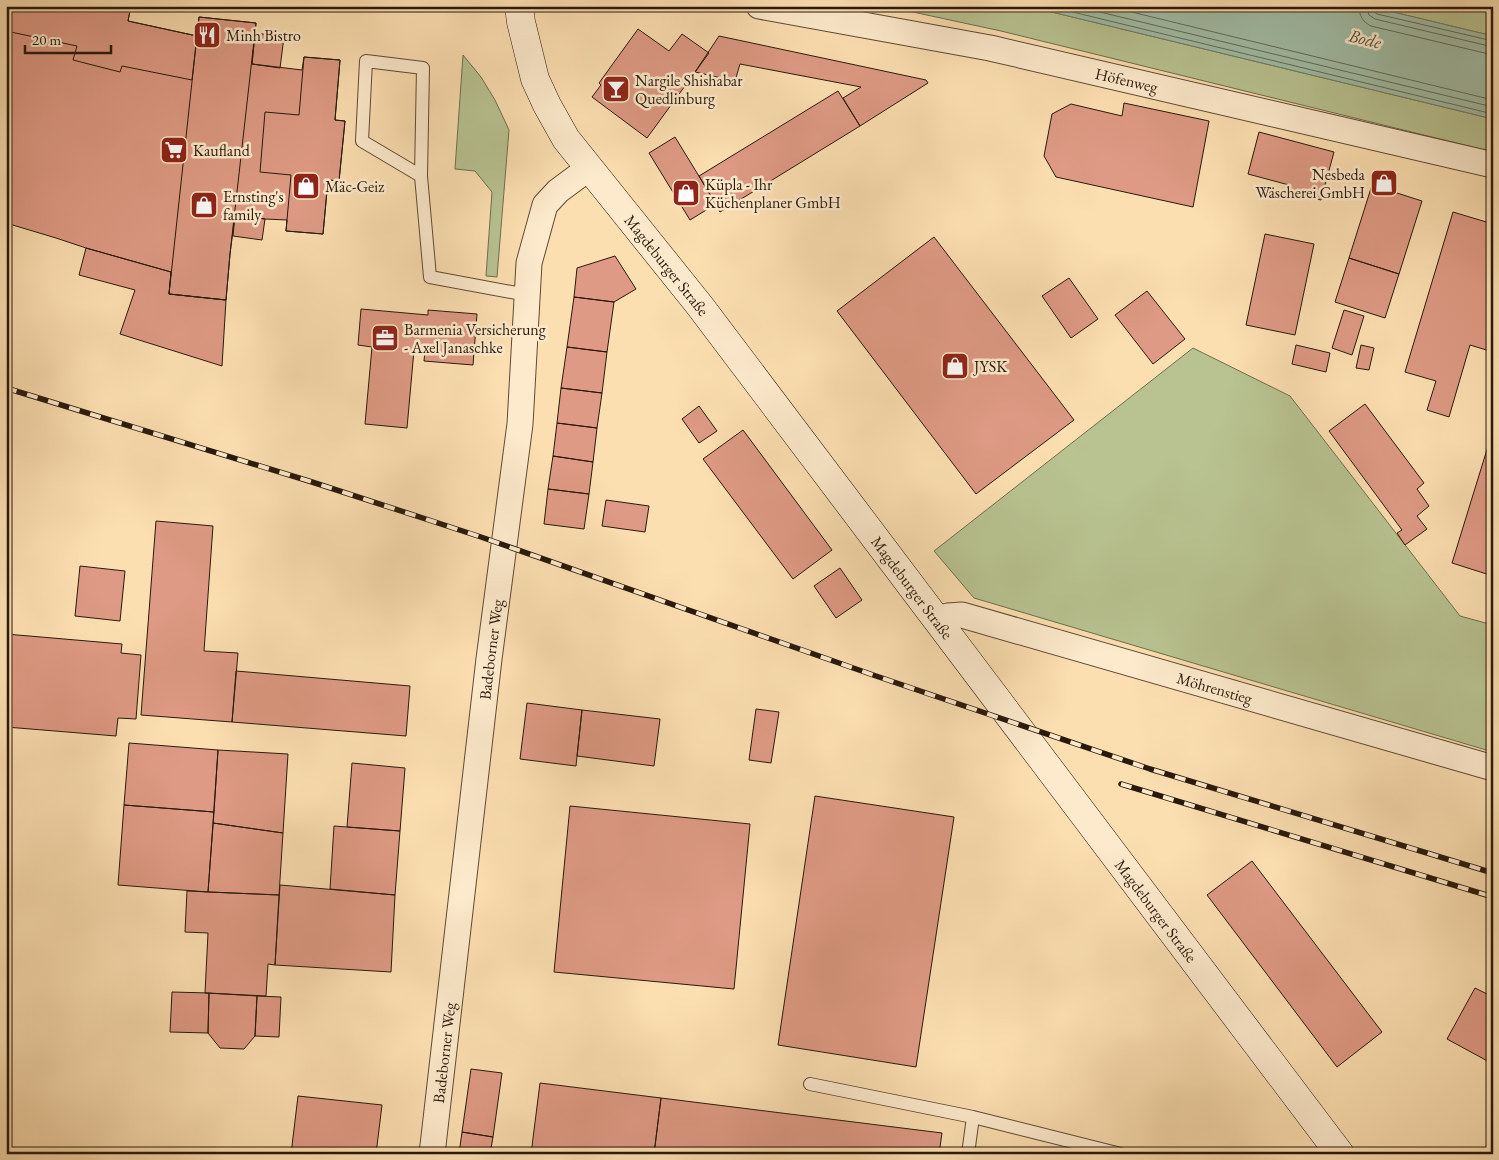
<svg xmlns="http://www.w3.org/2000/svg" width="1499" height="1160" font-family="'EB Garamond',serif">
  <rect width="100%" height="100%" fill="#fcdfb1"/>
  <filter id="stains"><feTurbulence type="fractalNoise" baseFrequency=".004" numOctaves="4"/><feColorMatrix values="0 0 0 0 .2 0 0 0 0 .09 0 0 0 0 .02 0 0 0 .5 -.17"/></filter>
  <radialGradient id="worn" r=".72"><stop offset=".6" stop-color="#630" stop-opacity="0"/><stop offset="1" stop-color="#630" stop-opacity=".3"/></radialGradient>
  <path fill="#b8c391" stroke="#706e4e" d="M885,6h142l466,113v33l-492,-121z
    M1368,6h125v30z
    M463,55l18,22 14,23 14,30 -12,147 -11,-1 6,-84 -17,-21 -20,-2z
    M1193,348l97,48 170,220 33,9v127l-519,-154 -40,-47z"/>
  <path fill="#a0bda6" stroke="#707b68" d="M1027,6h341l125,30v83z"/>
  <g fill="none" stroke-linecap="round" stroke-linejoin="round">
    <path stroke="#646b58" stroke-width="1" d="M1048,6l445,108
      M1075,6l418,101
      M1107,6l386,94
      M1359,6c0,10 4,16 12,20l122,29
      M1366,6l3,9 6,4 118,28
      M1373,6v5l4,3 116,27"/>
  </g>
  <path fill="#de9a84" stroke="#29190b" d="M6,6h125l-3,15 69,15 2,-19 57,6 -4,41 50,6 2,-13 36,3 -5,60 10,1 -6,60 -11,-1 -5,54 -37,-3 1,-11 -22,-1 -30,-4 -5,39 -4,46 -57,-6 2,-22 -85,-24 -30,-10 -50,-15z
    M6,6h125l-3,15 69,15 -5,44 -70,-14 -2,6 -47,-12 4,-14 -71,-15z
    M199,17l57,6 -26,231 -4,46 -57,-6z
    M638,29l31,22 13,-17 27,19 -62,85 -55,-41 9,-12 -2,-2z
    M255,33l29,4 -4,31 -28,-4z
    M719,36l207,44 2,3 -68,43 -17,-28 18,-11 -121,-23 -5,17 -40,-9z
    M304,57l36,3 -5,60 10,1 -6,60 -11,-1 -5,54 -37,-3 5,-56 -31,-3 5,-60 34,3z
    M838,91l22,35 -140,86 -21,-36z
    M1124,103l85,18 -16,86 -137,-30 -12,-21 8,-42 19,-10 51,12z
    M1259,132l75,20 -13,48 -34,-9 2,-6 -41,-11z
    M675,137l41,67 -26,16 -41,-67z
    M1372,185l50,16 -23,73 -50,-16z
    M1453,212l40,12v128l-23,-7 -21,72 -22,-7 9,-29 -31,-9z
    M235,215l30,4 -3,21 -29,-4z
    M1265,234l49,10 -19,91 -49,-10z
    M934,237l140,183 -98,74 -139,-183z
    M86,248l85,24 -2,22 57,6 -4,66 -102,-32 15,-44 -56,-15z
    M615,256l21,33 -22,13 -40,-5 3,-29z
    M1349,258l50,16 -14,44 -50,-16z
    M1069,278l29,41 -27,19 -29,-42z
    M1147,291l38,48 -32,25 -38,-49z
    M574,297l40,5 -7,50 -40,-5z
    M361,309l67,6v-5l49,4 -4,51 -49,-4 1,-10 -11,-1 -7,78 -42,-4 7,-77 -14,-2z
    M1344,310l20,6 -12,39 -20,-7z
    M1296,345l34,8 -4,19 -34,-8z
    M1361,345l13,3 -5,22 -13,-2z
    M567,347l40,5 -5,41 -41,-5z
    M561,388l41,5 -5,35 -40,-5z
    M1365,404l59,79 -7,6 12,17 -12,10 10,13 -22,16 -8,-12 5,-3 -73,-99z
    M699,406l18,25 -18,12 -17,-24z
    M557,423l40,5 -4,34 -40,-6z
    M743,430l89,120 -39,29 -90,-120z
    M1493,430v146l-41,-13z
    M553,456l40,6 -4,32 -41,-5z
    M548,489l41,5 -5,35 -40,-5z
    M606,500l43,6 -4,26 -43,-6z
    M156,521l57,5 -9,125 34,2 -6,69 -91,-7z
    M80,566l45,5 -5,50 -45,-5z
    M840,568l22,32 -26,18 -22,-32z
    M6,634l116,10 -1,9 20,2 -5,64 -18,-1 -2,18 -110,-9z
    M236,671l174,15 -4,50 -174,-14z
    M527,703l55,7 -6,56 -56,-7z
    M756,709l23,3 -8,51 -22,-3z
    M582,710l78,9 -6,47 -77,-10z
    M129,743l89,7 -4,62 -90,-7z
    M218,750l70,4 -5,79 -70,-10z
    M352,763l53,5 -5,63 -53,-4z
    M815,796l139,21 -38,250 -138,-22z
    M124,805l90,7 -6,80 -90,-7z
    M570,806l180,18 -16,165 -180,-17z
    M213,823l70,10 -4,62 -71,-3z
    M334,826l66,5 -5,64 -65,-6z
    M1252,861l130,171 -45,35 -130,-172z
    M280,885l115,10 -4,77 -116,-7z
    M187,891l92,4 -4,70 -7,-1 -2,32 -61,-3 3,-60 -23,-1z
    M1475,988l18,9v67l-46,-25z
    M172,992l37,1 -1,40 -38,-1z
    M209,993l48,3 -2,40 -11,13 -24,-1 -12,-15z
    M257,996l24,1 -2,40 -24,-1z
    M471,1069l31,4 -9,64 -31,-5z
    M540,1083l121,15 -7,56h-123z
    M298,1096l84,9 -6,49h-85z
    M661,1098l281,35 -3,21h-285z
    M462,1132l31,5 -3,17h-31z"/>
  <g fill="none" stroke-linecap="round" stroke-linejoin="round">
    <g stroke="#5e4a34" stroke-width="14">
      <path id="service" d="M421,176l-59,-35 4,-80 57,7 -2,108 9,101 97,18
        M810,1084l163,33 148,37
        M968,1154l5,-37"/>
    </g>
    <g stroke="#5e4a34" stroke-width="27">
      <g id="minor">
        <path id="s1" d="M759,6l231,42 503,117"/>
        <path id="s2" d="M937,621l11,-5 14,-1 531,153"/>
        <path id="s3" d="M432,1154l57,-495 31,-235 9,-161 16,-58 13,-14 31,-23"/>
      </g>
    </g>
    <g stroke="#29190b" stroke-width="29">
      <g id="secondary">
        <path id="s4" d="M519,6l2,16 14,57 12,26 19,34 134,167 640,848"/>
      </g>
    </g>
    <use href="#service" stroke="#fdeacc" stroke-width="12"/>
    <use href="#minor" stroke="#fdeacc" stroke-width="25"/>
    <use href="#secondary" stroke="#fdeacc" stroke-width="28"/>
    <g stroke="#29190b" stroke-width="5.5">
      <path id="rail" d="M6,388l306,94 169,55 395,139 274,93 343,104
        M1121,784l372,113"/>
    </g>
    <use href="#rail" stroke="#fdeacc" stroke-width="4" stroke-dasharray="11" stroke-linecap="butt"/>
  </g>
  <defs>
    <g id="restaurant-square" transform="scale(1.4375)"><rect x="-9" y="-9" width="18" height="18" rx="4" fill="#8f2418" stroke="#fdeacc"/><path d="M-5-6h1v4h1v-4h1v4h1v-4h1v5L-1.5 .5V6h-2V.5L-5-1ZM5-6V6H3V1.5H1.5Q1.5-4 5-6Z" fill="#fff"/></g>
    <g id="bar-square" transform="scale(1.4375)"><rect x="-9" y="-9" width="18" height="18" rx="4" fill="#8f2418" stroke="#fdeacc"/><path d="M-6-5H6L.8 .8V4.5H3.5V6h-7V4.5H-.8V.8Z" fill="#fff"/></g>
    <g id="supermarket-square" transform="scale(1.4375)"><rect x="-9" y="-9" width="18" height="18" rx="4" fill="#8f2418" stroke="#fdeacc"/><path d="M-6-5.5h2.5l.6 2H6L4.5 2H-2.5L-4.4-4H-6ZM-1.5 3.2a1.3 1.3 0 1 0 .1 0ZM3 3.2a1.3 1.3 0 1 0 .1 0Z" fill="#fff"/></g>
    <g id="shop-square" transform="scale(1.4375)"><rect x="-9" y="-9" width="18" height="18" rx="4" fill="#8f2418" stroke="#fdeacc"/><path d="M-5-2.5h2.3a2.7 3.5 0 0 1 5.4 0H5L5.5 6h-11ZM-1.5-2.5h3a1.5 2.3 0 0 0-3 0Z" fill="#fff"/></g>
    <g id="office-square" transform="scale(1.4375)"><rect x="-9" y="-9" width="18" height="18" rx="4" fill="#8f2418" stroke="#fdeacc"/><path d="M-6-3h4V-5.5h4V-3h4V5H-6ZM-1-4.5V-3h2v-1.5ZM-6 0V1H6V0Z" fill="#fff"/></g>
  </defs>
  <g fill-rule="evenodd">
    <use href="#restaurant-square" x="207" y="35"/>
    <use href="#bar-square" x="616" y="89"/>
    <use href="#supermarket-square" x="174" y="150"/>
    <use href="#shop-square" x="1384" y="183"/>
    <use href="#shop-square" x="306" y="186"/>
    <use href="#shop-square" x="686" y="193"/>
    <use href="#shop-square" x="204" y="205"/>
    <use href="#office-square" x="385" y="338"/>
    <use href="#shop-square" x="955" y="366"/>
  </g>
  <g text-anchor="middle" stroke-width="5" stroke-linejoin="round" paint-order="stroke">
    <g font-size="16" fill="#29190b" stroke="#fdeacc" text-anchor="start">
      <text x="226" y="41">Minh Bistro</text>
      <text x="635" y="86">Nargile Shishabar<tspan x="635" dy="18">Quedlinburg</tspan></text>
      <text x="193" y="156">Kaufland</text>
      <text x="1365" y="180" text-anchor="end">Nesbeda<tspan x="1365" dy="18">Wäscherei GmbH</tspan></text>
      <text x="705" y="190">Küpla - Ihr<tspan x="705" dy="18">Küchenplaner GmbH</tspan></text>
      <text x="325" y="192">Mäc-Geiz</text>
      <text x="223" y="202">Ernsting's<tspan x="223" dy="18">family</tspan></text>
      <text x="404" y="335">Barmenia Versicherung<tspan x="404" dy="18">- Axel Janaschke</tspan></text>
      <text x="974" y="372">JYSK</text>
    </g>
    <g font-size="16" fill="#29190b" stroke="#fdeacc">
      <text dy="6" stroke="none"><textPath href="#s1" startOffset="375">Höfenweg</textPath></text>
      <text dy="6" stroke="none"><textPath href="#s4" startOffset="304">Magdeburger Straße</textPath></text>
      <text dy="6" stroke="none"><textPath href="#s4" startOffset="709">Magdeburger Straße</textPath></text>
      <text dy="6" stroke="none"><textPath href="#s3" startOffset="508">Badeborner Weg</textPath></text>
      <text dy="6" stroke="none"><textPath href="#s2" startOffset="289">Möhrenstieg</textPath></text>
      <text dy="6" stroke="none"><textPath href="#s4" startOffset="1114">Magdeburger Straße</textPath></text>
      <text dy="6" stroke="none"><textPath href="#s3" startOffset="102">Badeborner Weg</textPath></text>
    </g>
    <g font-size="18" font-style="italic" fill="#535241" stroke="#fdeacc">
      <text transform="translate(1365 39) rotate(14)" y="6">Bode</text>
    </g>
  </g>
  <rect width="1499" height="1160" fill="none" stroke="#fcdfb1" stroke-width="25"/>
  <rect x="8" y="8" width="1484" height="1145" fill="none" stroke="#29190b" stroke-width="2.5"/>
  <rect x="12" y="12" width="1474" height="1135" fill="none" stroke="#29190b"/>
  <path d="M25 45v8h86v-8" fill="none" stroke="#29190b" stroke-width="2.5"/>
  <text x="32" y="45" font-size="15" fill="#29190b" stroke="#fdeacc" stroke-width="4" paint-order="stroke">20 m</text>
  <rect width="100%" height="100%" filter="url(#stains)"/>
  <rect width="100%" height="100%" fill="url(#worn)"/>
</svg>
